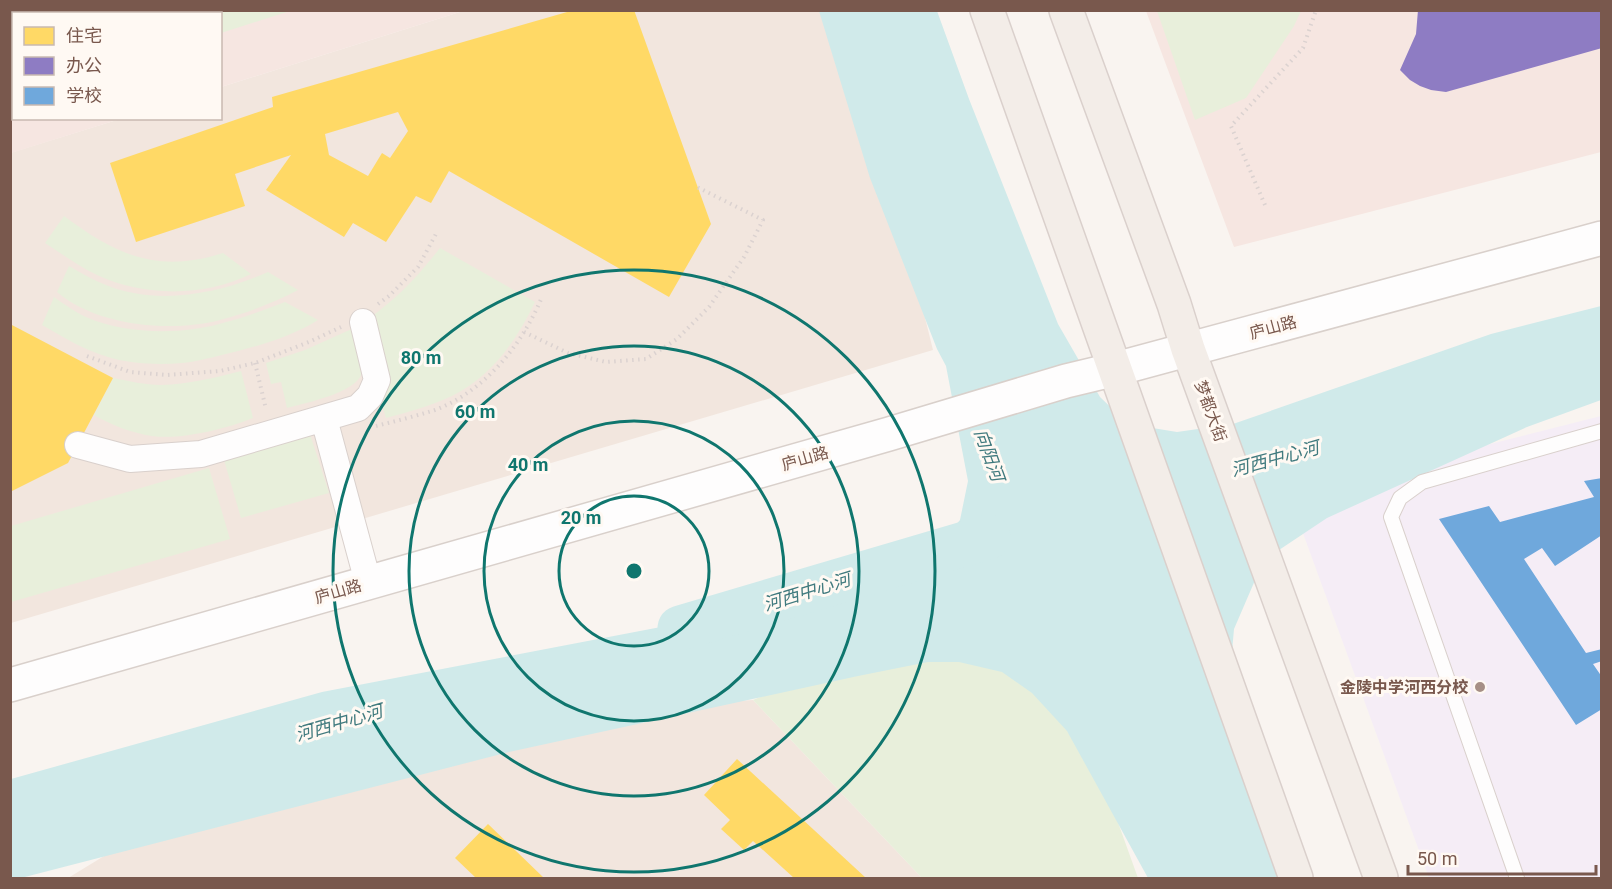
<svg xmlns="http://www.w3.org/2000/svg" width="1612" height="889" font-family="Roboto,'Noto Sans SC',sans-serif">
  <rect width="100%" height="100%" fill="#f9f4f0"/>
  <path fill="#f2e6de" d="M463,11h386l84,339 -922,273 -1,-470 110,-34 100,-1 1,-31z
    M753,700l169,178h-854l243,-148z"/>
  <path fill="#f6e6e1" d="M11,11h452l-242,76 -1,-73h-206v104l106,1 -109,34z
    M1146,11h455v141l-367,95z"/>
  <path fill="#f5edf6" d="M1601,416v462h-172l-140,-383z"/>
  <path fill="#e8efdb" d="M11,10h279v1l-69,22 -1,-19h-206v85l-3,1z
    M1157,11v-1l144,1 -7,15 -48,72 -51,22z
    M64,216c52,39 94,58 159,37l28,21c-46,23 -107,23 -154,1 -19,-9 -35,-21 -52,-32z
    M440,248l95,54c-18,38 -44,75 -83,94 -21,10 -44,16 -66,22l-7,-23 -11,-76c31,-22 49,-42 72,-71z
    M69,266c12,7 24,14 37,19 51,21 113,9 162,-13l30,18c-25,13 -51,23 -78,30 -50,13 -123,6 -163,-28z
    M54,297c10,7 21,15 32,20 38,17 93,18 133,7 22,-5 45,-14 66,-22l33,18c-29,18 -63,27 -96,35 -13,3 -27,7 -40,8 -24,2 -52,1 -74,-6 -24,-7 -45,-20 -66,-32z
    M354,328c3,12 8,29 8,42 0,22 -57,33 -75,38l-6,-26 -10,2 -5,-21 39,-13z
    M241,371l12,47c-27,11 -72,22 -101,18 -20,-3 -41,-11 -58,-21l19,-37c16,3 32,7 48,7 27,-1 54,-7 80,-14z
    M310,434l19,59 -88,25 -17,-58z
    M209,468l21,71 -219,63v-76z
    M981,608l73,37 84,233h-216l-169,-178z"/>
  <path fill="#d0eaea" d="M819,11h118l32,88 89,225 42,73 28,27 49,8 56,-8 258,-90 110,-28v94l-74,27 -200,91 -54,36 -17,24 -22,51 -6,68 56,181h-136l-81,-147 -35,-38 -30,-21 -43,-10h-31l-70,14 -349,76 -488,126h-10v-99l311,-87 548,-105 53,-24 37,-43 8,-39 -22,-115 -9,-17 -67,-171z"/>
  <path fill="#ffd966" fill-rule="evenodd" d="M574,10h60l77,214 -42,73 -220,-126 -18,32 -15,-7 -30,46 -33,-19 -9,14 -78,-47 25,-35 -56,19 10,32 -109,36 -26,-79 163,-56 -1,-10zM398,112l10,19 -18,27 -8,-5 -14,23 -39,-21 -4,-21z
    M10,324l103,54 -45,85 -58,29z
    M737,759l129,119h-72l-41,-37 -9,9 -23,-21 9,-9 -26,-25z
    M488,824l56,54h-68l-21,-20z"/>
  <path fill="#8e7cc3" d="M1418,10h184v38l-156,44 -15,-2 -11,-4 -10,-6 -10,-10 16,-36z"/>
  <path fill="#6fa8dc" d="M1602,478v57l-47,31 -13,-18 -18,11 62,94 16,-4v12l-9,3 9,13v32l-26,16 -137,-206 50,-13 11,16 94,-25 -10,-16z"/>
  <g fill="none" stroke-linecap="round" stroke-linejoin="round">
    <path stroke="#d0eaea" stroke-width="45" d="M680,628l308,-91"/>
    <g stroke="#d9d0cc" stroke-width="16">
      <path id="service" d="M1517,878l-126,-361 9,-19 22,-16 180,-51"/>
    </g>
    <g stroke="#d9d0cc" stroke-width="28">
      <path id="minor" d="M324,419l44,163
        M78,445l52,14 71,-5 157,-46 12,-12 7,-16 -14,-58"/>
    </g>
    <g stroke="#d9d0cb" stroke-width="36">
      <path id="secondary" d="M10,685l879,-251 177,-53 50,-12 486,-131"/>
    </g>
    <g stroke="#dad0cc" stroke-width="36">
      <path id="primary" d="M987,10l309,868
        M1066,10l108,294 14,45 193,529"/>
    </g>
    <path stroke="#dbd2d0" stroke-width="4" stroke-dasharray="1.5 4.5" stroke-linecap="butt" d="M1265,205l-34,-79 72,-78 13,-38
      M378,304l11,-8 29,-29 19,-35
      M524,332l44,21 38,9 40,-3 31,-20 32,-32 35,-50 19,-37 -66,-33
      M87,356l43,16 37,3 53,-4 35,-8 54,-21 32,-15
      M255,363l11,46
      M376,426c20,-5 40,-10 59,-16 50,-19 87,-65 107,-113"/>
    <use href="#service" stroke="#fefdfd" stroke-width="14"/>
    <use href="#minor" stroke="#fefdfd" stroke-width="26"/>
    <use href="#secondary" stroke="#fefdfd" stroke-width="33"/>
    <use href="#primary" stroke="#f3ede8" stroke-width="33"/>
  </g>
  <g fill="none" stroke="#0f766e" stroke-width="3">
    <circle cx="634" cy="571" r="75"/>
    <circle cx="634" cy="571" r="150"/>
    <circle cx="634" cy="571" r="225"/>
    <circle cx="634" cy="571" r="301"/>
  </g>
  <circle fill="#a68f86" stroke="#fff9f3" stroke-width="2" cx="1480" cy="687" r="6"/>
  <g text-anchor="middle" stroke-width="6" stroke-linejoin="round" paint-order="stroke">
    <g font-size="16" fill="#79584d" stroke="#fff9f3">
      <text transform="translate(1273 327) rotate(-15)" y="6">庐山路</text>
      <text transform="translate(1211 411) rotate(70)" y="6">梦都大街</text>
      <text transform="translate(805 458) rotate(-16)" y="6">庐山路</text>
      <text transform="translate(338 591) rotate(-16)" y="6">庐山路</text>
    </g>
    <g font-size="16" font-weight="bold" fill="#79584d" stroke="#fff9f3" text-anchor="end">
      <text x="1468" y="693">金陵中学河西分校</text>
    </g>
    <g font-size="18" font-style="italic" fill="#407a7e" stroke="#fff9f3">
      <text transform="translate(989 455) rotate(70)" y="6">向阳河</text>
      <text transform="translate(1275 459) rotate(-15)" y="6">河西中心河</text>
      <text transform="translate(807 592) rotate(-17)" y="6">河西中心河</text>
      <text transform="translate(339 723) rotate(-16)" y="6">河西中心河</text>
    </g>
  </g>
  <circle cx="634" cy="571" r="9" fill="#0f766e" stroke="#fff9f3" stroke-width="3"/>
  <g font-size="18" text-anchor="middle" font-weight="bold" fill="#0f766e" stroke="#fff9f3" stroke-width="6" stroke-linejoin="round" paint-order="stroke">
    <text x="421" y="364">80 m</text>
    <text x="475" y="418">60 m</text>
    <text x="528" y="471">40 m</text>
    <text x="581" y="524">20 m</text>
  </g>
  <rect width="1612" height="889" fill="none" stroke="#79584d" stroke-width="24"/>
  <rect x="12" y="12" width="210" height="108" fill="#fff9f3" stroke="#c9b9b1" stroke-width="1.5"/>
  <rect x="24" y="27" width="30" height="18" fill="#ffd966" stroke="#c9b9b1" stroke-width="1.5"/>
  <text x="66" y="42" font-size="18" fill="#79584d">住宅</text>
  <rect x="24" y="57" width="30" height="18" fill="#8e7cc3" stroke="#c9b9b1" stroke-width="1.5"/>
  <text x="66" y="72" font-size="18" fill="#79584d">办公</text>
  <rect x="24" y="87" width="30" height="18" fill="#6fa8dc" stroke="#c9b9b1" stroke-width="1.5"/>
  <text x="66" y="102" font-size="18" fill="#79584d">学校</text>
  <path d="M1408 865v9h188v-9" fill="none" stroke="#79584d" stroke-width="3"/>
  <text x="1417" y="865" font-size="18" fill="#79584d" stroke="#fff9f3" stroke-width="4.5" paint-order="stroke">50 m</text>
</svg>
